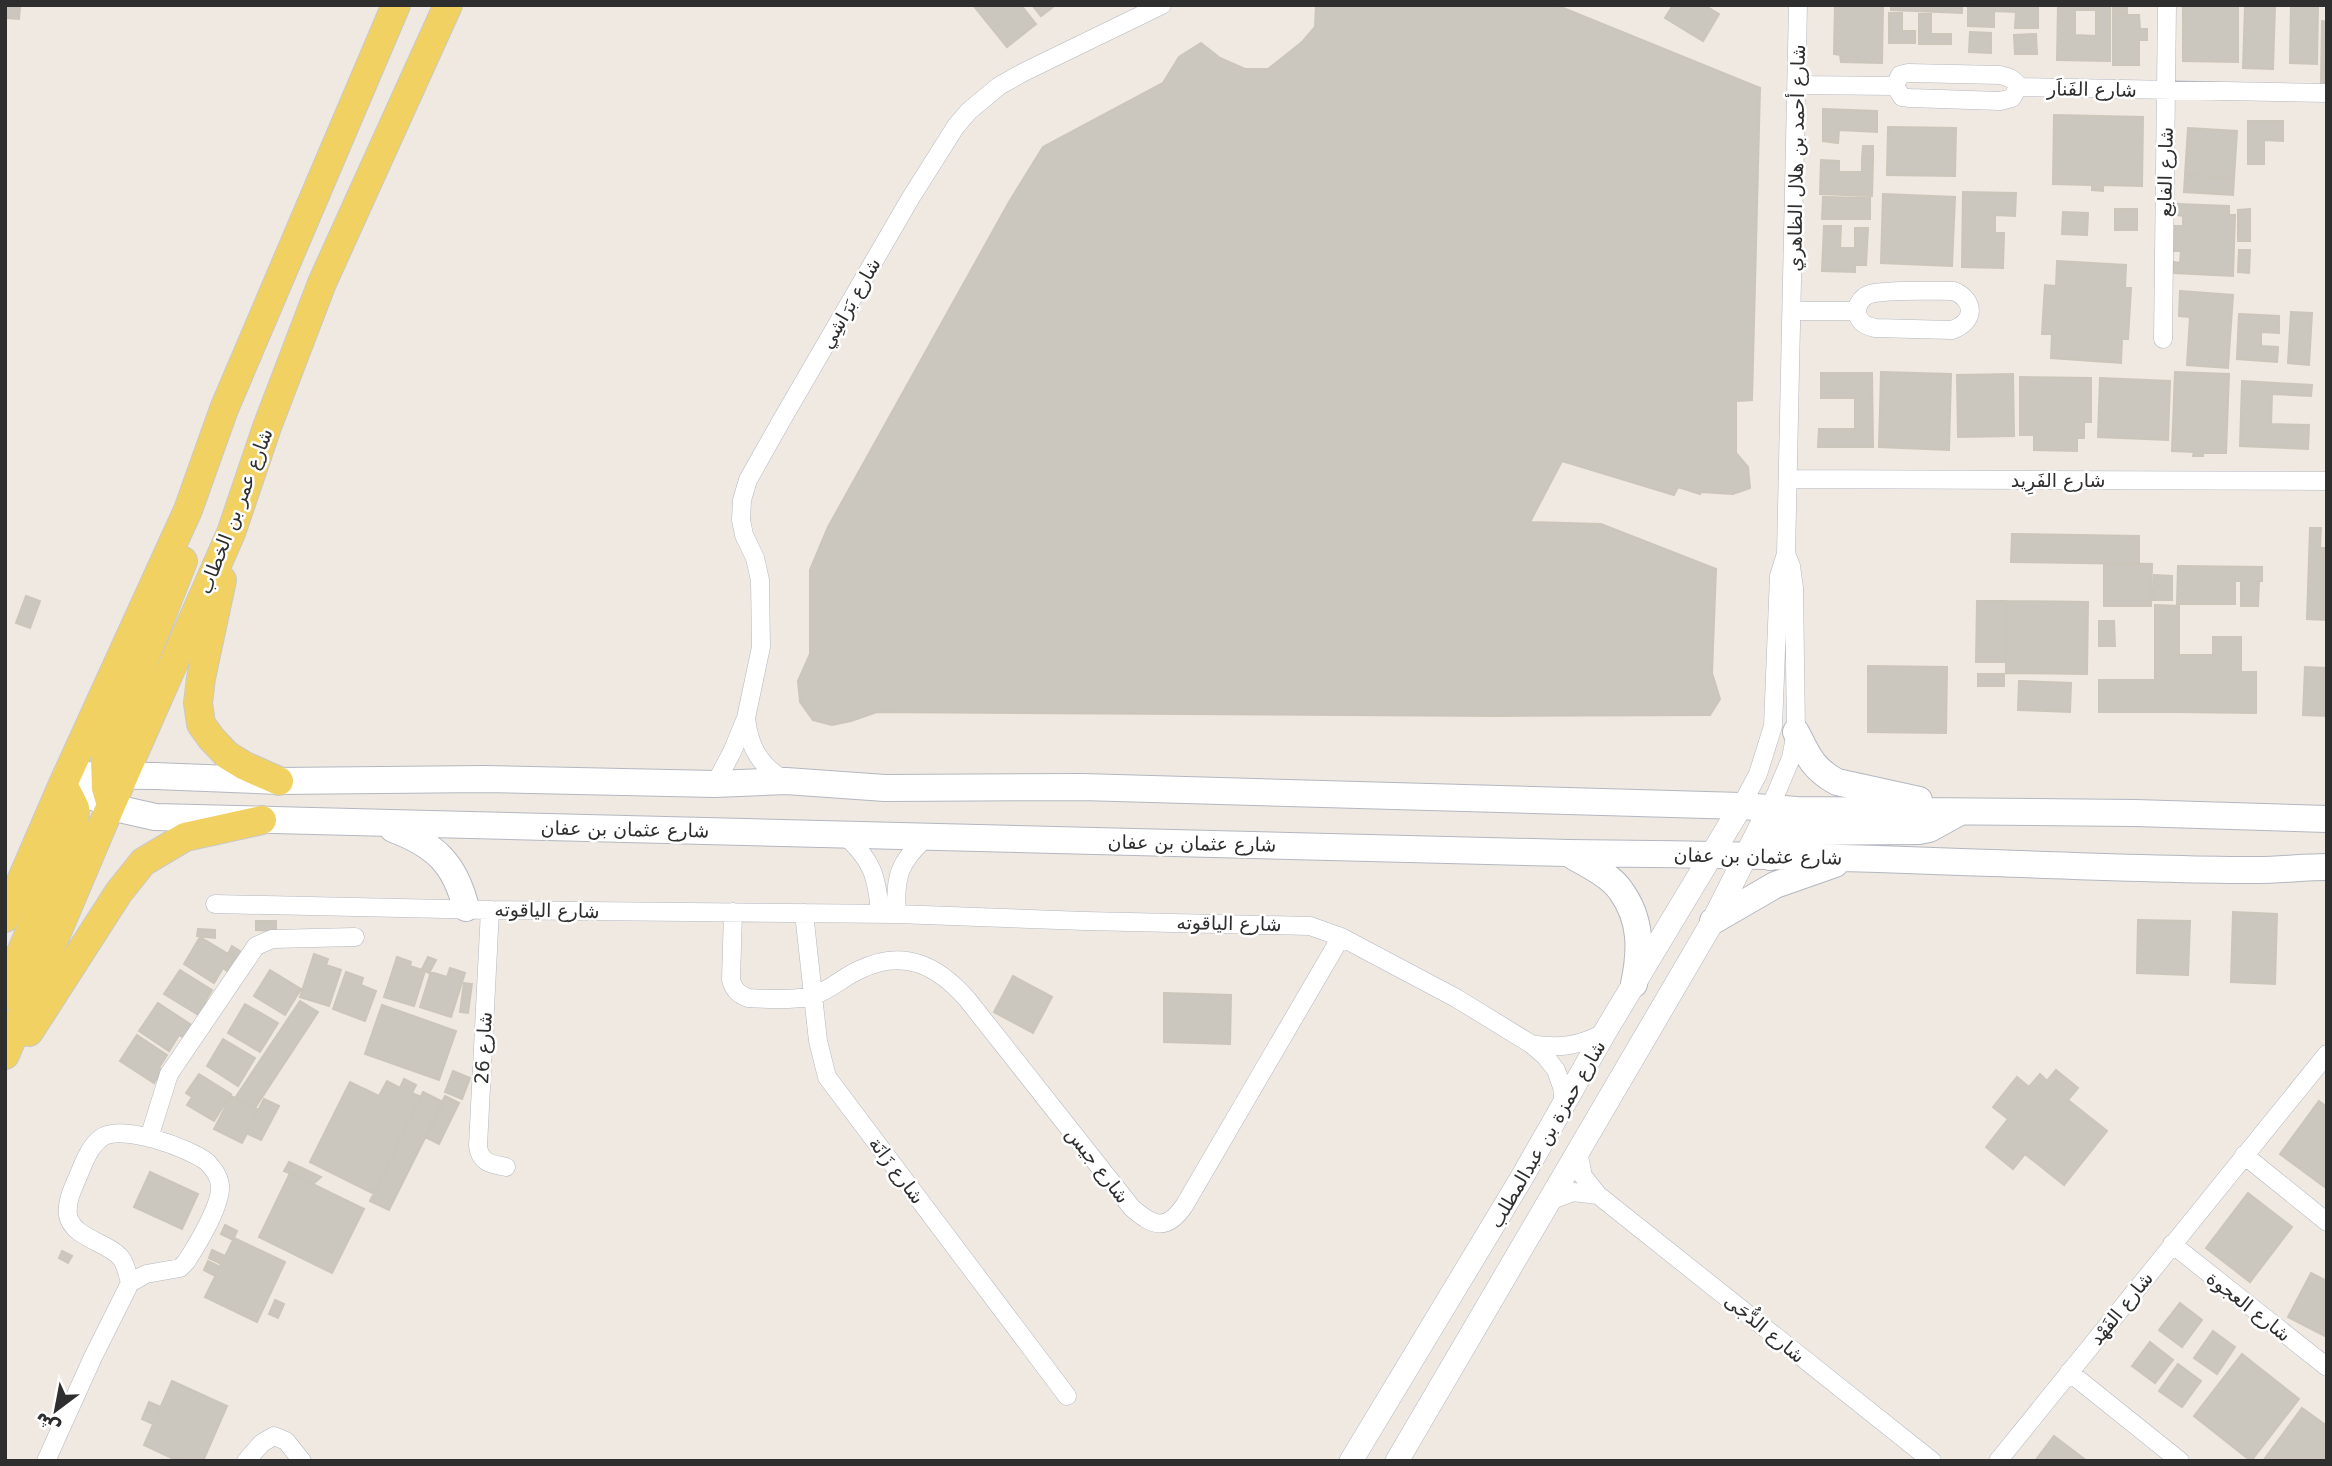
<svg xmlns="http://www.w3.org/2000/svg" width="2332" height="1466" font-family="'DejaVu Sans','Noto Sans Arabic',sans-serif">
  <rect width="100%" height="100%" fill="#efe9e1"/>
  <path fill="#cbc7bf" stroke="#cbc5ba" stroke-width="2" fill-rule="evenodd" d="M973,5h48l15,19 -29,23z
    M1032,5h20l1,2 -12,9z
    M1316,5h240l204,83 -8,312 -16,1v52l12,14 2,21 -17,6 -32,-2 -1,2 -22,-7 -4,8 -112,-34 -32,61 71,2 115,45 -4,104 8,26 -10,16 -214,1 -619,-4 -26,9 -19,4 -19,-5 -13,-18 -2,-21 12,-27v-84l18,-43 181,-325 34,-55 120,-64 16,-26 22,-14 19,15 25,11h23l34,-27 13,-15z
    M1673,5h31l15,9 -16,27 -38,-23z
    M1835,5h48l-1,58 -41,-1 -1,-7 -6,-1z
    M1891,5h71v8l-71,-3z
    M1968,5h70v23h-23l1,-16 -22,-1v16l-26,-1z
    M2058,5h52v56l-53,-1zM2075,10h21v26l-21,-1z
    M2113,5h14v9h-14z
    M2183,5h55v57l-55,-1z
    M2245,5h30l-2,64 -30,-1z
    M2291,5h27l-1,59 -27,-1z
    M7,6l13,1 -1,12 -12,-1z
    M1889,13h13v18h13v12h-26z
    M1919,14h12v20h20v10h-32z
    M2113,14l26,1 1,14h7v11h-8v25h-26z
    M2322,21l5,1v63h-6z
    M1970,32l21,1v20l-22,-1z
    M2036,34l1,20h-22l-1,-19z
    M1823,109l54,2v21l-38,-2 -1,13 -15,-2z
    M2054,115l89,2 -1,69 -39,-1v6l-11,-1v-5l-39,-1z
    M2248,121h35v20l-19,-1v24h-16z
    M1888,127l68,1 -1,48 -68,-1z
    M2188,128l49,3 -3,47 -49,-3z
    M1863,146h10v13h-11z
    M1862,159h11l-1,37 -52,-2 1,-34 18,1v11h23z
    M2185,175l49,3 -1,17 -49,-3z
    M1963,192l53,1 -1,23 -20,-1v18h9l-1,35 -41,-1z
    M1883,194l72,3 -3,69 -71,-3z
    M1823,197l47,1v21h-48z
    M2177,204l52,2v9h6l-2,61 -59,-3v-11l6,1 1,-12h-8l1,-25h9v-10l-6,-1z
    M2115,209h22v21h-22z
    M2250,209v32h-12v-31z
    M2063,212l25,1 -1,22 -25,-1z
    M1824,226h17l-1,22h15v-20h13l-2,37h-11v7l-33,-1z
    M2239,250h11l-1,23 -11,-1z
    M2057,261l69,4 -1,23h6l-3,51h-6l-1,24 -70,-5 1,-24h-10l3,-49 11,1z
    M2180,291l53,4 -5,73 -41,-3 3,-48 -11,-1z
    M2291,312l21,1 -3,52 -21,-2z
    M2239,314l40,2v17l-18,-1v14l17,1 -1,15 -40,-3z
    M1881,372l70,2 -2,76 -70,-3z
    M2175,372l54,2 -3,79h-23v3h-10l1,-4 -22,-1z
    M1821,373h51l1,74h-55l1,-18h36v-31h-34z
    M2013,374l1,62 -56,1 -1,-62z
    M2020,377l71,1v44h-7v16h-7v13l-43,-1v-15h-14z
    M2100,378l70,3 -2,59 -70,-3z
    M2242,381l70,4 -1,11 -39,-2 -1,30 38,1 -1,24 -68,-3z
    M2310,528h11l-1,20h7v72l-20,-1z
    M2012,534l127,2v28l-128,-2z
    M2104,563l48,1 -1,42h-47z
    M2178,566l84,1v14h-27v23h-58z
    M2154,575l18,1v24h-19z
    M2241,581h18l-1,25h-17z
    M26,596l14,5 -10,27 -14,-5z
    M1977,601h29v61h-30z
    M2006,601l82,1 -1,72 -81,-1z
    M2155,605l24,1v74h-24z
    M2099,621h15l1,25h-16z
    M2213,637h28v35h15v41l-77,-1v-57h34z
    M1868,666l79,1 -1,66 -78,-1z
    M2305,667l22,1v48l-24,-1z
    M1978,674h26v12h-26z
    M2099,680h56v32h-56z
    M2155,680h24v32h-24z
    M2019,681l52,2 -1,29 -52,-2z
    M2233,912l44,2 -2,70 -44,-2z
    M2138,920l52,1 -2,54 -51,-2z
    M256,921h20v10l-20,-1z
    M198,929l17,1v8l-18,-2z
    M200,937l35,21 -8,13 -4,-3 -9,15 -30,-19z
    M232,946l13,8 -4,8 -13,-8z
    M314,954l14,5 -2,6 15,5 -12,36 -29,-9z
    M397,957l14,5 -1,4 15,5 -11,35 -30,-9z
    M428,957l8,3 -7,13 -7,-4z
    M450,968l15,5 -14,44 -31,-10 11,-35 16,5z
    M180,970l32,20 -7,12 3,2 -8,12 -36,-22z
    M270,970l31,19 -16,26 -31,-19z
    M346,972l17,6 -2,7 15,6 -11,30 -32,-12z
    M1013,976l39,21 -19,36 -39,-21z
    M464,983l8,1 -2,14 -8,-1z
    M1164,993l67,2 -1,49 -66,-2z
    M462,997l8,1 -2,15 -8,-1z
    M300,1001l18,11 -63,96 -20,-10z
    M158,1003l35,23 -8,12 -6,-3 -10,16 -30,-20z
    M245,1004l33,19 -18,29 -32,-19z
    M382,1005l74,26 -17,49 -74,-26z
    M137,1035l30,20 -8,13 3,2 -8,13 -34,-22z
    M223,1039l32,19 -17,28 -31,-20z
    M2056,1070l22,18 -10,12 39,31 -43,54 -39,-31 -12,15 -27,-22 22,-28 -15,-12 24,-30 12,10 11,-13 7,7z
    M453,1071l17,7 -8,21 -17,-7z
    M199,1074l32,20 -17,27 -27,-16 5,-8 -6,-4z
    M404,1079l12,6 -4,8 9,4 -47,97 -64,-32 40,-80 29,14 8,-15 13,7z
    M423,1092l20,10 -54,108 -19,-9z
    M231,1096l28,14 -17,33 -28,-14z
    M445,1096l14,7 -20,41 -14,-7z
    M264,1099l15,7 -18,34 -15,-7z
    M2319,1101l8,6 -1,81 -46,-34z
    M289,1162l13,6 -8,7 -10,-4z
    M302,1168l19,9 -8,7 -19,-9z
    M150,1172l48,22 -16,35 -48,-22z
    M290,1173l74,36 -32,64 -73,-36z
    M2248,1193l44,34 -42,55 -44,-34z
    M225,1225l12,6 -4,9 -12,-6z
    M234,1238l51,24 -28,60 -52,-25z
    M212,1250l13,6 -4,8 -12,-6z
    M62,1251l10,5 -4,7 -9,-5z
    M208,1261l12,6 -5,9 -11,-6z
    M2311,1273l16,8v56l-39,-20z
    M275,1300l9,4 -6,14 -9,-4z
    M2180,1303l22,17 -20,27 -23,-17z
    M2213,1331l22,16 -18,27 -23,-16z
    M2150,1342l23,18 -18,23 -23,-17z
    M2242,1354l57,45 -48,62 -57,-45z
    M2178,1364l23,17 -19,26 -23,-16z
    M172,1381l55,25 -24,55h-25l-34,-16z
    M149,1402l12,5 -8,17 -11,-5z
    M2302,1408l25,18v35h-64z
    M2054,1436l33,25h-52z"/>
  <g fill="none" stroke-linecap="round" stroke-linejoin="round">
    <g stroke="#b4b7c1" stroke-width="19">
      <path id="minor" d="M1908,73l92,2c8,2 16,4 18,12l-6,11 -12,3 -90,-3 -8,-1 -7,-11 5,-11z
        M1798,85l97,1
        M2018,87l309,6
        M1954,291c22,10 21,31 -2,39l-77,-2c-8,-2 -14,-4 -17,-12 -3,-10 3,-19 12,-22 17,-5 65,-3 84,-3z
        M1793,311h64
        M2163,339l4,-334
        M1788,479l539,2
        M746,718c3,30 15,49 40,63
        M715,784l17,-32 14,-34 15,-71 -1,-67 -5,-22 -11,-23 -3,-15 1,-20 6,-20 32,-57 130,-224 46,-73 13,-15 30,-25 25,-14 138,-67
        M1741,806l17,-32 15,-48 6,-150 7,-22
        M1770,808l21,-50 5,-26 -2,-144 -3,-22 -5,-12 12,-549
        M843,834c29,25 34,42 37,79
        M215,904l275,6 407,4 188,7 225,5 31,11 115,61 75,46 14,12 11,14 6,17 2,18
        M490,910l-12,236c2,17 13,18 28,21
        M733,912l-2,68c3,10 7,14 17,18 16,1 49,2 64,-2 17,-5 31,-19 47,-26 44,-22 78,-5 108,29l165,209c21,18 34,24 52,-2l157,-269
        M804,913l14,128 9,36 240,319
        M897,914c-3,-36 2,-53 30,-77
        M1531,1044c28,5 49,2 74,-12
        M149,1138l20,-64 87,-128 16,-7 83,-2
        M1578,1151l5,25 15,19 334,266
        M2244,1155l83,67
        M1549,1201l24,-9 25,3
        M2172,1244l155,123
        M2069,1372l111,89
        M46,1461l47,-104 37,-74 16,-9 34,-6 6,-6c11,-17 36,-58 34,-77 -1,-9 -7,-17 -13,-23 -18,-14 -86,-39 -106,-24 -11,8 -17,24 -22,36 -5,12 -13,27 -11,41 4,23 40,27 53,43 5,7 7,17 9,25
        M246,1461l16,-18 12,-7 12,5 16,20
        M1998,1461l329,-407"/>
    </g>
    <g stroke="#b4b7c1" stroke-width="24">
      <path id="tertiary" d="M1351,1461l170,-282 84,-147 136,-226
        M1397,1461l316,-540 57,-113"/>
    </g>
    <g stroke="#b4b7c1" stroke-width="28">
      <path id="secondary" d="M1796,732c12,24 17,37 41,50l82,18
        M66,775l89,1 124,5 206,-2 230,5 71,-3 99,7 197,-1 659,19 56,4 338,3 192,6
        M63,784l61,26 31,7 1413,36c131,1 262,4 393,9 99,3 198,8 297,8 23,0 46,-3 69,-3
        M393,829c42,16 62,34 73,79
        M1568,853c17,11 42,21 53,38 21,29 20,60 13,93
        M1770,857l-4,-13 1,-7 13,-5 139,-1 10,-2 31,-17
        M1713,921l62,-36 60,-21"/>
    </g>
    <g stroke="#c9c9c9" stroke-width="30">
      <path id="primary" d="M222,580l-21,98 -3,25 3,21 10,14 16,17 18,11 34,15
        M111,805l-5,-17 -1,-29 78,-198
        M5,918l58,-134 125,-274 36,-101 172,-404
        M5,996l3,-13 66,-155 1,-20 -12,-24
        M29,1032l90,-140 24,-30 42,-25 77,-17
        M5,1055l106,-250 120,-272 36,-106 55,-144 126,-278"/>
    </g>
    <use href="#minor" stroke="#fff" stroke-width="18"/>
    <use href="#tertiary" stroke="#fff" stroke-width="23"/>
    <use href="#secondary" stroke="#fff" stroke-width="26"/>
    <use href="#primary" stroke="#f2d163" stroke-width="28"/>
  </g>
  <g text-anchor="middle" stroke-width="5" stroke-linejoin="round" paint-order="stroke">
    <g font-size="19" fill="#2e2e2e" stroke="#fff">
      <text transform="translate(2092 89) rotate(1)" y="7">شارع الفَناَر</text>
      <text transform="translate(1796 158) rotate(-89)" y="7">شارع أحمد بن هلال الظاهري</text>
      <text transform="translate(2165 172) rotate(-89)" y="7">شارع الفايع</text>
      <text transform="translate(850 303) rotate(-60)" y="7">شارع بَرَاشِي</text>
      <text x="2058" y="487">شارع الفَرِيد</text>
      <text transform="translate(235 511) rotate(-69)" y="7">شارع عمر بن الخطاب</text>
      <text transform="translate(625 829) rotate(1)" y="7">شارع عثمان بن عفان</text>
      <text transform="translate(1192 843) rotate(1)" y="7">شارع عثمان بن عفان</text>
      <text transform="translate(1758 856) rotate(1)" y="7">شارع عثمان بن عفان</text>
      <text transform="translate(547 910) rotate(1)" y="7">شارع الياقوته</text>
      <text transform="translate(1229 923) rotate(1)" y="7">شارع الياقوته</text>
      <text transform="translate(483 1048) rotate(-87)" y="7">شارع 26</text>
      <text transform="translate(1547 1134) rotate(-60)" y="7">شارع حمزة بن عبدالمطلب</text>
      <text transform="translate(1098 1165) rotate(52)" y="7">شارع جيس</text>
      <text transform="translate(897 1170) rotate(53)" y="7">شارع زَانَة</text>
      <text transform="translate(2249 1306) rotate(38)" y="7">شارع العجوة</text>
      <text transform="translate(2121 1308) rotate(-51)" y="7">شارع الفَهْد</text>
      <text transform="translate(1765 1328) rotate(39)" y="7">شارع الدُّجَى</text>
    </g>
  </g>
  <rect width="2332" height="1466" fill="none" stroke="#2e2e2e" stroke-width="14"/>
  <g transform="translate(56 1410) rotate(212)" stroke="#ffffff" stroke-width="5" paint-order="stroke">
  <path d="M0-5L12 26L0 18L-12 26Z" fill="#2e2e2e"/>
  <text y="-10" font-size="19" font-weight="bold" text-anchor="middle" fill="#2e2e2e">ش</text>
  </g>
</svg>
